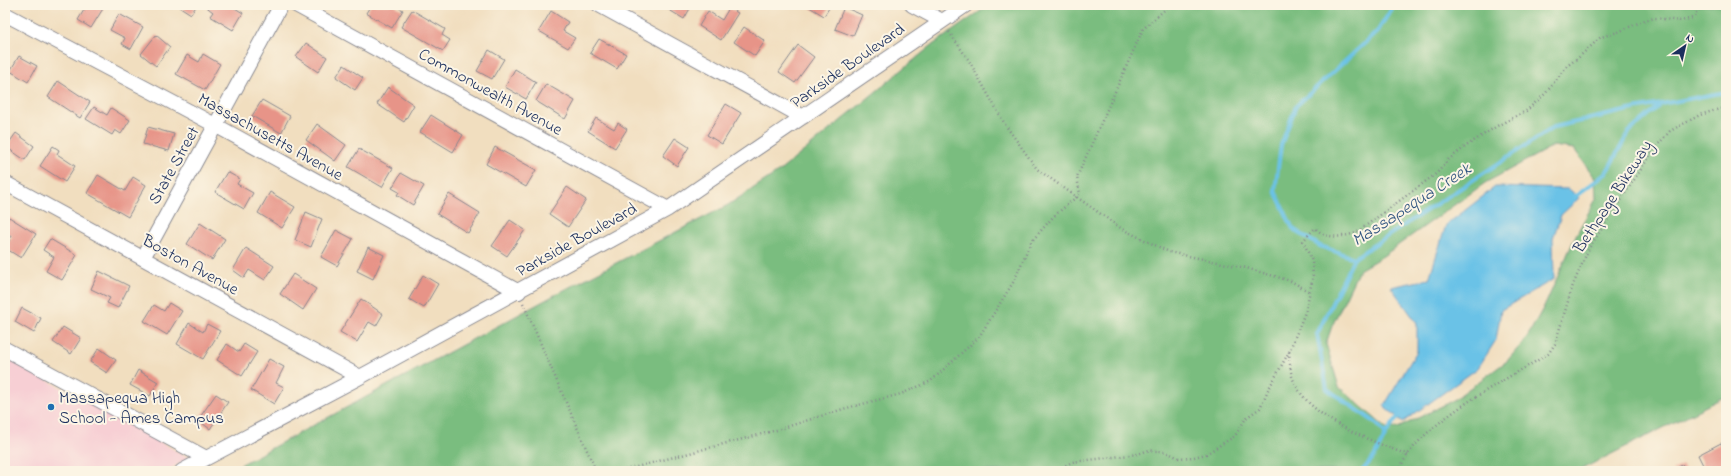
<svg xmlns="http://www.w3.org/2000/svg" width="1731" height="476" font-family="'Indie Flower',sans-serif">
  <rect width="100%" height="100%" fill="#fcf5e5"/>
  <filter id="ink" filterUnits="userSpaceOnUse"><feTurbulence type="fractalNoise" baseFrequency=".025" numOctaves="2"/><feDisplacementMap in="SourceGraphic" scale="8" xChannelSelector="R" yChannelSelector="G"/><feConvolveMatrix kernelMatrix="1 2 1 2 8 2 1 2 1" color-interpolation-filters="sRGB"/></filter>
  <filter id="wash" filterUnits="userSpaceOnUse"><feTurbulence type="fractalNoise" baseFrequency=".012" numOctaves="4" result="noise"/><feDisplacementMap in="SourceGraphic" scale="16" xChannelSelector="R" yChannelSelector="G"/><feGaussianBlur stdDeviation="0.9" result="paint"/><feColorMatrix in="noise" values="0 0 0 0 0 0 0 0 0 0 0 0 0 0 0 0 0 1.4 0 .05"/><feComposite in="paint" operator="in"/></filter>
  <g filter="url(#wash)">
    <rect width="100%" height="100%" fill="#f1debf"/>
    <path fill="#f7cfd4" d="M5,357l184,101 -23,13h-161z"/>
    <path fill="#7abd7f" stroke="#4a766e" fill-rule="evenodd" d="M989,5h737v391l-148,75h-1349l335,-181 164,-85 53,-35 150,-124zM1553,146l21,3 21,29 1,21 -20,36 -30,68 -20,36 -19,22 -55,40 -54,27h-12l-47,-41 -13,-43 6,-18 27,-56 24,-14 102,-73z"/>
    <path fill="#6ac2e7" stroke="#4278a2" d="M1495,187l74,2 10,9 -18,17 -8,23 1,41 -53,31 -5,30 -18,28 -75,54 -19,-16 33,-55v-28l-26,-36 38,-8 17,-54z"/>
    <g fill="none" stroke-linecap="round" stroke-linejoin="round">
      <path stroke="#6ac2e7" stroke-width="4" d="M1572,199l34,-26 23,-41 32,-28
        M1354,258l-34,-12 -27,-17 -18,-38 6,-46 15,-39 81,-74 17,-27
        M1386,434l14,-20
        M1362,471l12,-14 12,-23 -10,-11 -49,-34 -10,-55 37,-76 200,-131 75,-17 97,-18"/>
    </g>
    <g id="blocks">
      <path fill="#e79488" d="M87,5h13l4,2 -13,21 -13,-8z
        M177,5h20l-6,9z
        M204,5h26l13,8 -10,17 -23,-14 3,-4z
        M371,5h23l9,5 -11,18 -26,-15z
        M661,5h31l-8,14z
        M806,5h25l-7,11z
        M844,7l18,8 -9,21 -18,-7z
        M729,8l9,5 -17,27 -22,-14 9,-15 14,9z
        M412,10l33,19 -3,6 8,5 -7,11 -42,-24z
        M551,11l17,11 -5,9 12,7 -7,10 -29,-17z
        M119,14l24,13 -12,22 -9,-5 3,-6 -15,-8z
        M744,27l21,14 -10,15 -21,-14z
        M156,35l14,12 -14,19 -15,-12z
        M599,39l27,15 -9,15 -27,-16z
        M306,43l21,14 -9,15 -22,-15z
        M798,45l16,12 -19,26 -16,-11z
        M489,50l15,9 -12,20 -15,-8z
        M203,54l17,10 -15,26 -29,-16 11,-19 12,7z
        M19,56l18,10 -9,16 -18,-11z
        M344,65l19,13 -8,12 -19,-13z
        M515,69l21,13 -10,17 -21,-12z
        M58,81l32,21 -10,16 -32,-21z
        M546,84l29,17 -10,18 -29,-18z
        M388,87l26,18 -10,17 -27,-18z
        M262,100l28,16 -9,17 -29,-17z
        M726,104l15,9 -19,31 -15,-9z
        M94,107l13,8 4,-7 19,12 -9,14 -6,-4 -3,5 -26,-16z
        M431,115l32,20 -10,17 -33,-20z
        M596,118l18,11 4,-6 9,6 -12,19 -27,-17z
        M317,124l29,21 -11,16 -29,-21z
        M148,127l26,7 -5,17 -26,-7z
        M16,133l18,13 -9,14 -19,-13z
        M675,138l14,9 -12,19 -14,-10z
        M53,146l6,4 -2,4 18,12 -10,16 -25,-16z
        M495,147l41,23 -10,17 -40,-23z
        M359,149l34,19 -11,19 -34,-20z
        M227,172l13,7 -3,5 16,9 -9,16 -29,-17z
        M401,173l23,13 -11,19 -16,-10 2,-3 -7,-4z
        M98,175l27,16 8,-14 13,8 -18,32 -41,-24z
        M567,187l19,13 -18,27 -19,-13z
        M270,192l25,15 -13,21 -24,-15z
        M449,194l31,19 -12,20 -31,-19z
        M306,212l16,7 -11,28 -16,-7z
        M9,217l27,17 -15,24 -16,-10 7,-12 -7,-4v-8z
        M510,220l15,10 -18,26 -15,-10z
        M200,223l25,16 -13,21 -25,-16z
        M336,230l17,9 -16,27 -16,-9z
        M50,239l27,16 -15,25 -16,-9 8,-14 -11,-7z
        M368,247l16,8 -11,24 -16,-8z
        M246,248l28,18 -9,14 -16,-10 -5,8 -11,-8z
        M99,271l30,15 -11,22 -11,-5 3,-5 -19,-9z
        M293,274l23,15 -13,21 -23,-16z
        M423,275l15,9 -14,24 -15,-9z
        M361,299l22,15 -7,12 -7,-4 -12,20 -17,-10z
        M169,303l13,8 -15,24 -23,-14 10,-16 10,6z
        M22,308l19,10 -7,15 -19,-11z
        M189,323l14,9 4,-8 13,7 -17,28 -26,-15z
        M63,327l18,11 -10,16 -18,-12z
        M227,344l12,8 5,-8 13,8 -15,24 -25,-16z
        M99,348l17,12 -9,13 -17,-11z
        M269,359l15,8 -8,16 8,4 -10,17 -23,-14z
        M138,370l20,12 -8,14 -20,-11z
        M216,394l12,8 -18,27 -12,-9z
        M1721,443l5,9v15l-9,4h-11l-8,-16z
        M1682,465l4,6h-14z"/>
    </g>
  </g>
  <g filter="url(#ink)">
    <use href="#blocks" fill-opacity="0" stroke="#86868e" stroke-width="1"/>
    <g fill="none" stroke-linecap="round" stroke-linejoin="round">
      <g stroke="#86868e" stroke-width="16">
        <path id="minor" d="M296,5l372,204
          M599,5l204,112
          M912,5l30,16
          M5,14l210,111 304,167
          M5,183l355,194
          M143,258l138,-253
          M5,349l201,109
          M182,471l178,-94 308,-168 298,-204"/>
      </g>
      <path stroke="#86868e" stroke-width="2.5" stroke-dasharray="1 3" stroke-linecap="butt" d="M949,32l19,27 38,67 31,43 85,60 47,23 77,16 45,13 19,11
        M523,303l73,168
        M1289,352c1,9 1,20 4,27 16,41 77,61 115,76
        M621,471l156,-41 66,-21 58,-15 30,-13 48,-44 35,-56 17,-39 23,-26 26,-22 -3,-17 66,-148 27,-24
        M1055,471l17,-9 66,-8 11,-4 17,2 13,6 15,-1 12,-3 29,-18 11,-18 14,-10 8,-18 21,-38 17,-42 7,-34 -1,-15 -9,-20 12,-13c12,12 26,9 41,5l81,-60 11,-13 21,-16 28,-18 29,-15 19,-17 22,-28 12,-9 22,-20 17,-5 27,-12 10,-2 26,3 12,-3 10,-13
        M1399,471c17,-47 107,-91 149,-117l7,-10 18,-59 16,-37 66,-100 15,-17 30,-16 26,-8"/>
      <use href="#minor" stroke="#fff" stroke-width="14"/>
    </g>
  </g>
  <circle fill="#1f6fb2" stroke="#fcf5e5" stroke-width="1.5" cx="51" cy="407" r="4"/>
  <g text-anchor="middle" stroke-width="4" stroke-linejoin="round" paint-order="stroke">
    <g font-size="17" fill="#1b2f5e" stroke="#fcf5e5">
      <text transform="translate(847 65) rotate(-35)" y="6">Parkside Boulevard</text>
      <text transform="translate(491 91) rotate(29)" y="6">Commonwealth Avenue</text>
      <text transform="translate(271 136) rotate(29)" y="6">Massachusetts Avenue</text>
      <text transform="translate(173 165) rotate(-61)" y="6">State Street</text>
      <text transform="translate(1612 196) rotate(-57)" y="6">Bethpage Bikeway</text>
      <text transform="translate(576 239) rotate(-29)" y="6">Parkside Boulevard</text>
      <text transform="translate(191 264) rotate(29)" y="6">Boston Avenue</text>
    </g>
    <g font-size="17" fill="#1b2f5e" stroke="#fcf5e5" text-anchor="start">
      <text x="59" y="403">Massapequa High<tspan x="59" dy="20">School - Ames Campus</tspan></text>
    </g>
    <g font-size="18" font-style="italic" fill="#2f5480" stroke="#fcf5e5">
      <text transform="translate(1411 204) rotate(-33)" y="6">Massapequa Creek</text>
    </g>
  </g>
  <rect width="1731" height="476" fill="none" stroke="#fcf5e5" stroke-width="20"/>
  <g transform="translate(1685 46) rotate(34)" stroke="#fcf5e5" stroke-width="3" paint-order="stroke">
  <path d="M0-3L7 15L0 10L-7 15Z" fill="#1b2f5e"/>
  <text y="-6" font-size="11" font-weight="bold" text-anchor="middle" fill="#1b2f5e">N</text>
  </g>
</svg>
